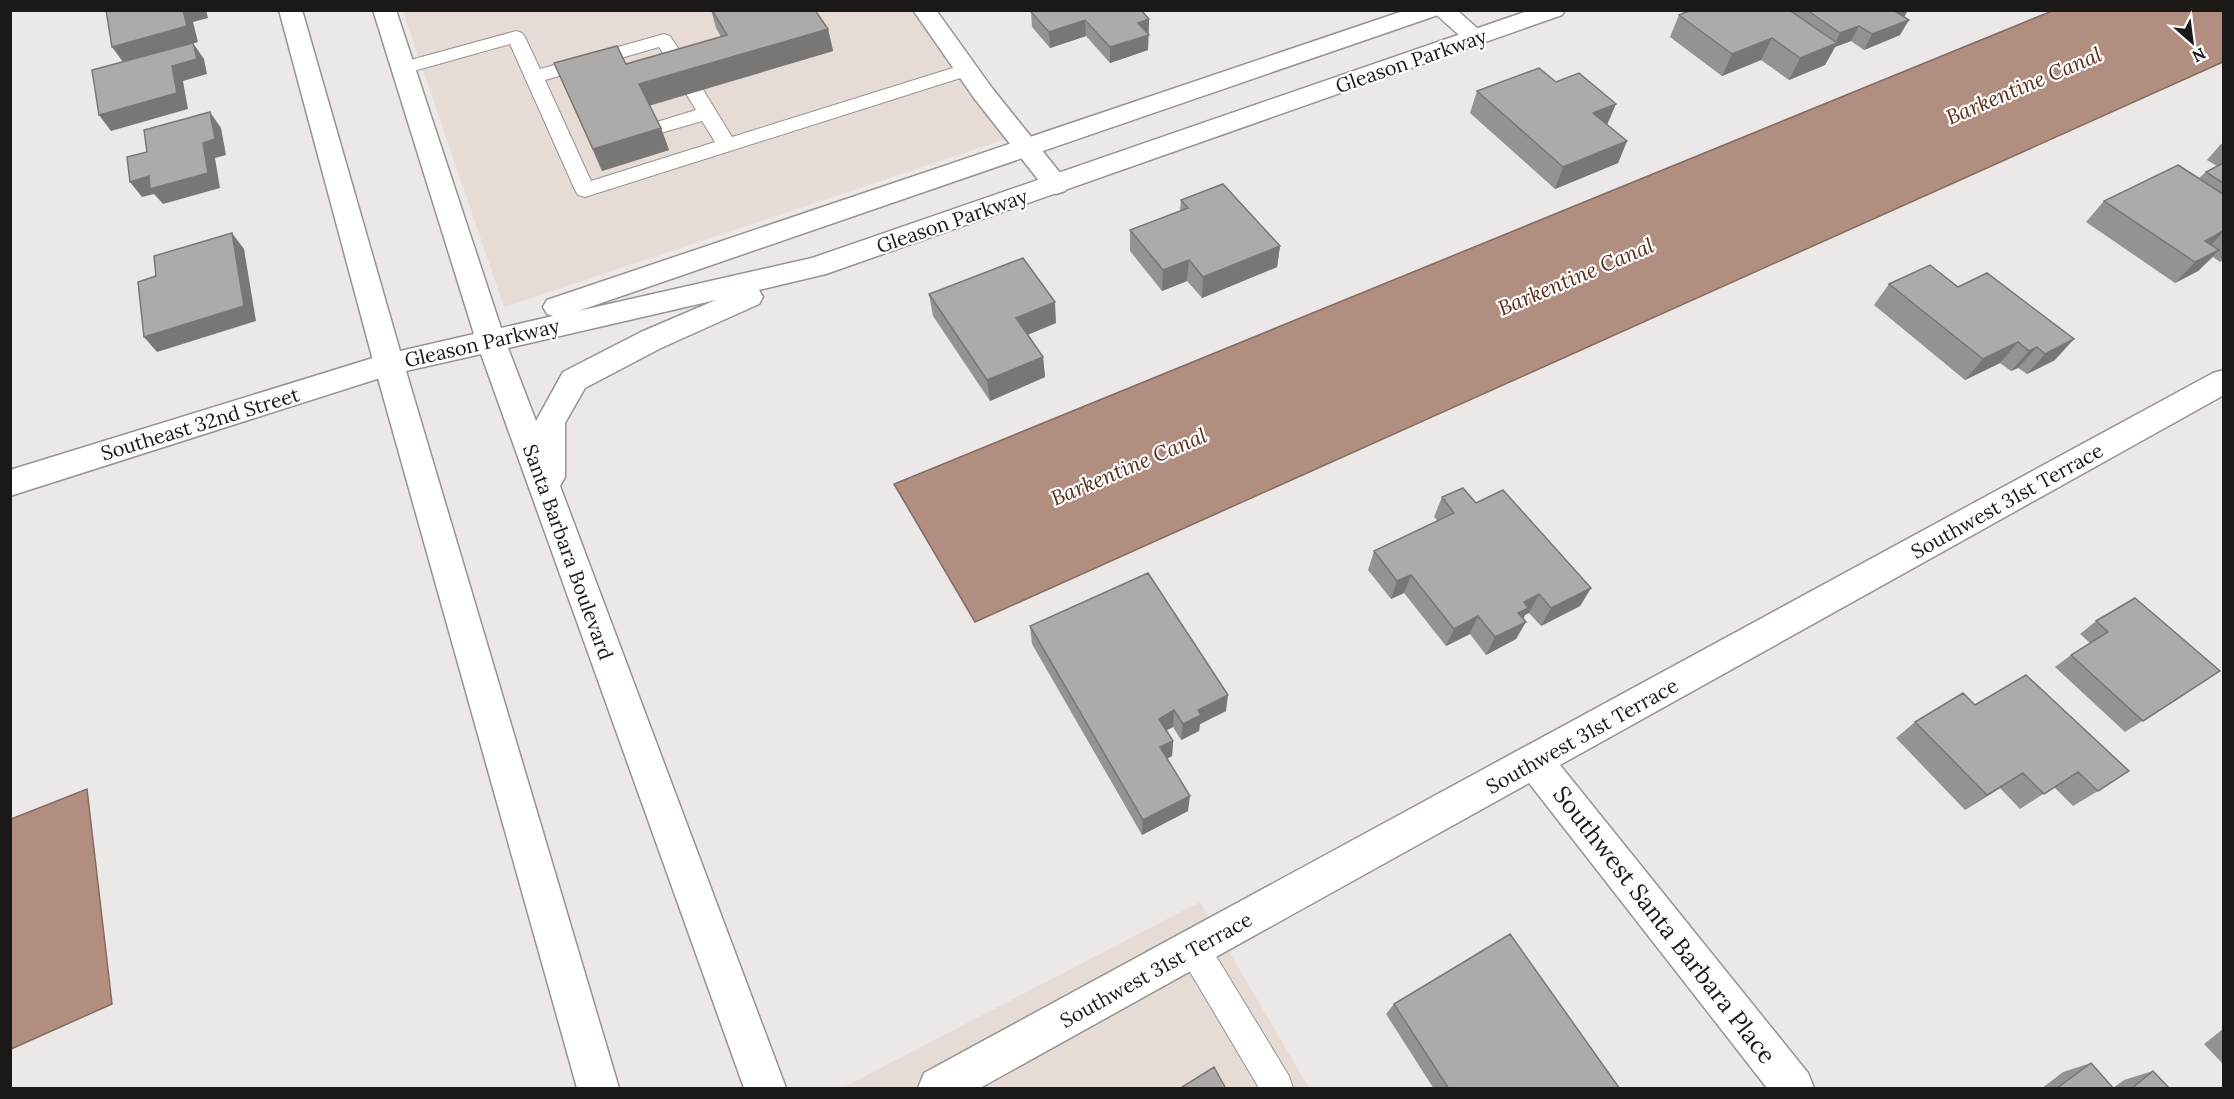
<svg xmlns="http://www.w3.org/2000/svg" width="2234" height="1099" font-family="Lora,serif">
  <rect width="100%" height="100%" fill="#ece8e7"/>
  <path fill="#e7dbd6" d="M403,11h520l95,124 -514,172z
    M1200,902l109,186h-467z"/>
  <path fill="#b18e7f" stroke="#846b60" stroke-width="1.5" d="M2052,11h171v51l-1248,560 -81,-138z
    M87,789l25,215 -101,45v-230z"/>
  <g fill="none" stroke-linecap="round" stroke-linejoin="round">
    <g stroke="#969391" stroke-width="2">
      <path id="lane" d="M516,31l6,2 3,4 15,32 124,-35 6,2 23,35 -2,4h-14l-18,-28 -114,33 46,101 124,-39 -13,-21 -45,13 -7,-2 -3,-4 3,-4 46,-14 -11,-18 3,-4h14l30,49 227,-71h14l2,4 -2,4 -388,123 -7,-2 -3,-5 -65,-146 -107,30 -7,-2 -2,-4 2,-4z
        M1194,933l11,5 84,138 4,12h-34l-76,-128 -5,-11 5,-11z"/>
    </g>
    <g stroke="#969391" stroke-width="3">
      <path id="street" d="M913,10h23l56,78 73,91 4,6 -4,6 -9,3 -9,-3 -73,-93z
        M1431,10h26l31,28 -4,5 -8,2 -8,-2z
        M389,353l10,3 5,8 -5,8 -389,124v-26z
        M2224,370v25l-664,370 248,308 6,15h-47l-238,-305 -549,305h-62l6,-15 1289,-700z"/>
    </g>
    <g stroke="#969391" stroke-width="3">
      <path id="secondary" d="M279,10h23l98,341 74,-17 -101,-324h23l105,318 52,-12 -6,-2 -4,-7 4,-7 859,-290h35l-3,5 -860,296 234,-53 718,-248h35l-3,5 -736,259 -67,16 4,7 -4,7 -98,44 -76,40 -20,35v54l-5,9 226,602h-42l-263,-734 -75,17 213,717h-42l-203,-724zM716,300l-75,32 -78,40 -27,49 -28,-73z"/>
    </g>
    <use href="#lane" fill="#fff" fill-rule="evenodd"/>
    <use href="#street" fill="#fff" fill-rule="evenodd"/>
    <use href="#secondary" fill="#fff" fill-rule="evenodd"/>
  </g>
  <path fill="#959291" d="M711,10h104l13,19 5,22 -184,55 12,22 8,22 -67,21 -48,-108 72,1 95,-27 -5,-9z
    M1691,10h217l-4,7 -4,18 -36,15 -13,-9 -16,6 -10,18 -36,15 -28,-20 -39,16 -52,-39 9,-22z
    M1031,12l118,7 -1,31 -38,13 -24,-27 -36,12 -18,-21z
    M1477,91l130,33 20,17 -9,22 -63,26 -85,-76z
    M2223,143v117l-3,2 -7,-5 -15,14 -23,12 -89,-61 18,-21 95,-23 7,-6 11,-6 -10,-6 14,-16z
    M1181,200l99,46 -3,21 -75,31 -15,-17 -25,10 -32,-40v-21l50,-19z
    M1930,265l125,95 -28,14 -9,-6 -7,3 -11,-8 -35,17 -91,-75 15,-21z
    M929,294l127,29 -28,11 15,23 2,20 -55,24 -57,-85z
    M1442,497l34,6 115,85 -11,18 -39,20 -12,-13 -4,2 -9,24 -30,16 -16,-21 -24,12 -42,-53 -13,6 -23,-29 6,-19 64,-30 -4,-4z
    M2096,621l124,50 -95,61 -70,-65 16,-12 19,-12 -10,-9z
    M1030,626l196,85 -26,13 -1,7 -18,9 -8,-13 -7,3 7,11 -1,15 -5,3 21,52 -46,24 -110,-191z
    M2026,675l72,116 -25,15 -19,-19 -34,22 -20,-21 -35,22 -69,-72 19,-16 60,-17z
    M1394,1004l226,85h-186l-48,-75z
    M2223,1029v35l-19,-20z
    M2091,1063l22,25 11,-8 29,-9 17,18h-129l22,-17z"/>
  <path fill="#797776" d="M183,10h23l2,8 -15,4 5,20 -75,20 -11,-15z
    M1899,10h9l-6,11 -6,-9z
    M1149,19l-1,31 -38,13v-16l28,-24z
    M1085,20l1,16 -36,12 -1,-16z
    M1909,20l-9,15 -36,15 8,-16z
    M1859,26l-8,15 -16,6 -10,18 -36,15 11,-22 34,-13 6,-12z
    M828,29l5,22 -186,55 -8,-22z
    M1772,38l-11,22 -39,16 10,-22z
    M193,43l11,16 3,15 -24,7 5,28 -77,22 -12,-16 73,-49z
    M1616,104l-9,21 -14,-12z
    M210,112l11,16 5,27 -11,3 5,30 -57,16 -9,-10 -12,3 -12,-15 19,-6 54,-33z
    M661,128l8,22 -67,21 -9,-22z
    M1627,141l-9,22 -63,26 8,-22z
    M2223,231v1l-18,20v-11z
    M232,233l12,16 12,72 -99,31 -13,-15z
    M1280,246l-3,21 -75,31 1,-21z
    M2219,250l-21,21 -23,12 20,-21z
    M1189,260l-2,21 -25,10 1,-21z
    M1055,302l1,21 -38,16 -2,-21z
    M2074,339l-19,21 -28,14 18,-20z
    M2018,342l-18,21 -35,17 18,-21z
    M2037,347l-19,21 -7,3 18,-20z
    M1043,357l2,20 -55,24 -3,-21z
    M1411,575l-7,18 -13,6 6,-18z
    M1591,588l-11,18 -39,20 10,-18z
    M1539,594l-10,19 -4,2 -6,10 7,-3 -10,17 -30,16 9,-18 29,-35z
    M1478,616l-8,18 -24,12 8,-17z
    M1228,695l-2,16 -26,13 -1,7 -18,9 2,-16 15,-14z
    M1174,710l-1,17 -15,8 1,-16z
    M1173,741l-1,15 -13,7 1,-16z
    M2023,773l-23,15 -35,22 22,-15z
    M1190,796l-2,15 -46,24 1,-15z"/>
  <path fill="#adaaa9" stroke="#797776" stroke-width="1.5" d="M106,10h77l4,16 -75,21z
    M712,10h103l13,19 -189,55 22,44 -68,21 -39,-86 63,-17 9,18 101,-29z
    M1034,10h107l8,9 -11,4 11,12 -39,12 -25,-27 -36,12 -18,-20z
    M1691,10h98l48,33 -37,15 -28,-20 -40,16 -53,-39z
    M1807,10h92l-3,2 13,8 -37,14 -13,-8 -19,7z
    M193,43l4,16 -25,7 5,27 -78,22 -7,-45z
    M1539,68l17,14 23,-9 37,31 -23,9 34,28 -64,26 -86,-76z
    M210,112l5,27 -12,4 5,30 -58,16 -1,-13 -19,6 -3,-25 20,-5 -3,-22z
    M2223,163v20l-17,-11z
    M2178,165l45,29v37l-18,10 14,9 -24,12 -91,-61z
    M1223,184l57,62 -77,31 -14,-17 -26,10 -33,-40 58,-22 -7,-8z
    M232,233l12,73 -100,31 -6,-55 18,-6 -2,-20z
    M1023,258l32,44 -39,16 27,39 -56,23 -58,-86z
    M1930,265l28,22 29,-14 87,66 -29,15 -8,-7 -8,4 -11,-9 -35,17 -94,-75z
    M1463,488l13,15 27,-13 88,98 -40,20 -12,-14 -15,8 4,6 -10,5 8,9 -31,15 -17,-21 -24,13 -43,-54 -14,6 -23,-30 80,-38 -12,-16z
    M1148,573l80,122 -30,15 3,5 -18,9 -9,-14 -15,9 14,22 -13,6 30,49 -47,24 -113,-194z
    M2135,598l85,73 -77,50 -72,-66 37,-23 -12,-11z
    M2026,675l103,96 -31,20 -20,-19 -34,22 -21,-21 -36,22 -72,-73 48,-29 12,12z
    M1510,934l110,155h-171l-55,-85z
    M2091,1063l23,26h-58z
    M1214,1067l12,22h-47z
    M2153,1071l17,18h-39z"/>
  <g text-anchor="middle" stroke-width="4.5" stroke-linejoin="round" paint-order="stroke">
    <g font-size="20" fill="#1a1918" stroke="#fff">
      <text transform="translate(1411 61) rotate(-19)" y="7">Gleason Parkway</text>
      <text transform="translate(952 221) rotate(-19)" y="7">Gleason Parkway</text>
      <text transform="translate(482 343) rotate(-13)" y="7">Gleason Parkway</text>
      <text transform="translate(200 424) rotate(-17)" y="7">Southeast 32nd Street</text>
      <text transform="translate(2007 501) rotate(-29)" y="7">Southwest 31st Terrace</text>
      <text transform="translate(568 552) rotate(70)" y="7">Santa Barbara Boulevard</text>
      <text transform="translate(1582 736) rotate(-29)" y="7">Southwest 31st Terrace</text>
      <text transform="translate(1156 970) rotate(-29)" y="7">Southwest 31st Terrace</text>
    </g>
    <g font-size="21" font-style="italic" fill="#5b2c16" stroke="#fff">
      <text transform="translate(2024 86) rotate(-23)" y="7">Barkentine Canal</text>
      <text transform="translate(1576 277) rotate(-23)" y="7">Barkentine Canal</text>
      <text transform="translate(1129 467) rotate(-23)" y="7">Barkentine Canal</text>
    </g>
    <g font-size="24" fill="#1a1918" stroke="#fff">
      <text transform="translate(1664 925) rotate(52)" y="8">Southwest Santa Barbara Place</text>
    </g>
  </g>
  <rect width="2234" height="1099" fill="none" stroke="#1a1918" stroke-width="24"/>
  <g transform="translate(2192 42) rotate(152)" stroke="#ffffff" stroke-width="4.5" paint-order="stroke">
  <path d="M0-4.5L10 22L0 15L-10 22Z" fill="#1a1918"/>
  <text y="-9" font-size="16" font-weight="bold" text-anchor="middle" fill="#1a1918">N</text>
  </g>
</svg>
